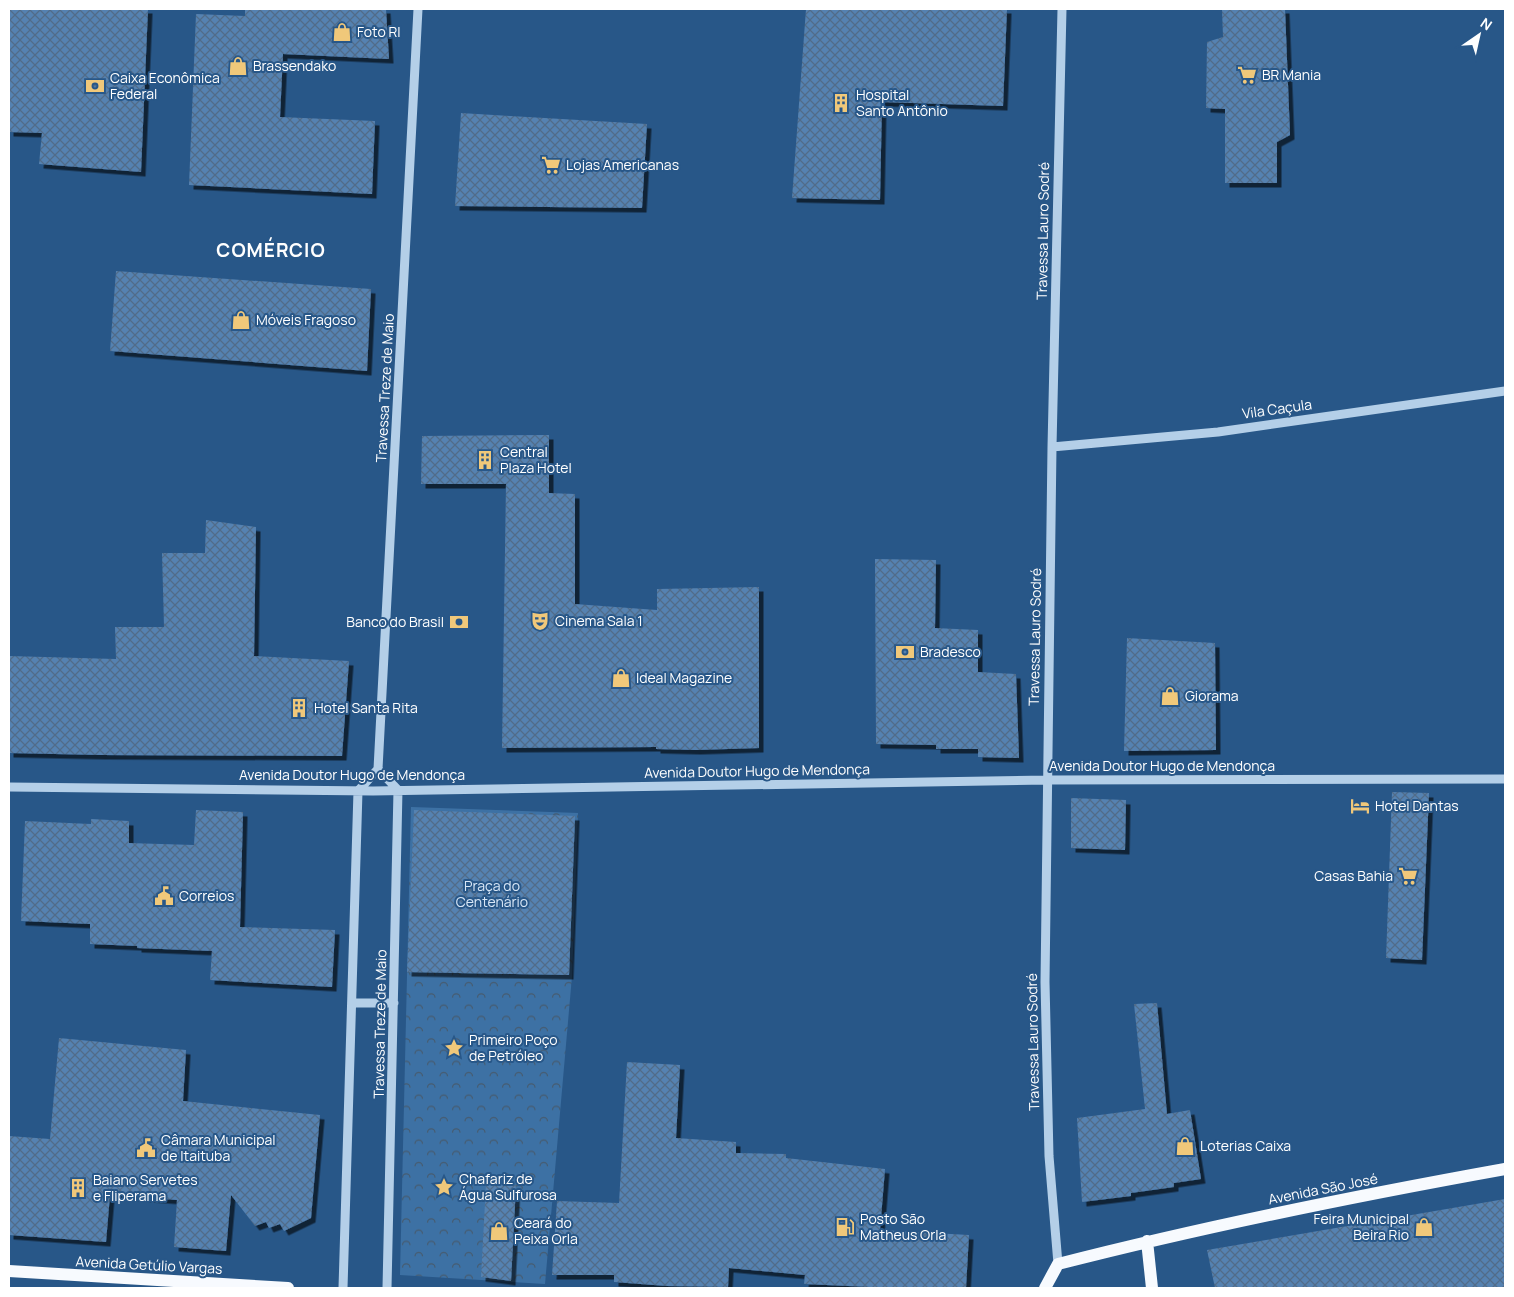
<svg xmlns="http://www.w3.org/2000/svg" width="1514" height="1297" font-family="Manrope,sans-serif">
  <defs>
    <pattern id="forest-crowns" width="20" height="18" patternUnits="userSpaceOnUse" patternTransform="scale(1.25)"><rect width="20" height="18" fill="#3d71a4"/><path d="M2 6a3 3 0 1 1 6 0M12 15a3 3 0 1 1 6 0" fill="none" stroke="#465b6f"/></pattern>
    <pattern id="building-cross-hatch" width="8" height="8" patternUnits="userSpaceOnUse" patternTransform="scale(1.25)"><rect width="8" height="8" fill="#5582b1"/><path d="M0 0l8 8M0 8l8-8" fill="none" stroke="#516c89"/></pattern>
    <filter id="shadow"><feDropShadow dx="4.5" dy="4.5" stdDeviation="0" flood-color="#0009"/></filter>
  </defs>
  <rect width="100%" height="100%" fill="#285788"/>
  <path fill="url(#forest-crowns)" d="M411,807l167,6 -6,163 -27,308 -145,-9z"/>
  <path fill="url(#building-cross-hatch)" filter="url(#shadow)" d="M9,9h139l-7,163 -102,-8 3,-31 -33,-1z
    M245,9h141l3,50 -106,-5 -3,63 95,4 -3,73 -183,-9 7,-171 49,2z
    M806,9h201l-4,97 -121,-4 -2,98 -88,-2z
    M1234,9h51l5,126 -13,7v41h-52v-74l-19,-1 1,-66 16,-5 -1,-27z
    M461,113l186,11 -5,84 -187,-2z
    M116,271l255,18 -4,82 -257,-20z
    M549,435v58l26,1v110l82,6v-21l102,-2v161l-63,2 -40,-1v-2l-154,1 4,-264h-85l1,-48z
    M206,520l50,7 -2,129 95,5 -7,95 -241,-1 -92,-2v-97l107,3 -1,-32h49l-2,-74h43z
    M875,559l61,1 -1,68 43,2v42l38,2 3,84 -41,-1v-8h-42v-4l-60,-1z
    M1127,638l88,5 1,107 -92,1z
    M1392,792l37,1 -7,167 -36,-2z
    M1071,798l55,2 -1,50 -54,-2z
    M196,810l47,2 -3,115 95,3 -3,57 -122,-7 2,-29 -75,-3v-2l-47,-2v-20l-69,-3 4,-100 66,3v-5l38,2v22l65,2z
    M414,810l161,6 -6,159 -162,-3z
    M1157,1003l10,111 23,-4 11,69 -27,4v4l-43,6v3l-49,6 -5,-84 68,-9 -11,-105z
    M59,1038l127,12 -3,51 137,14 -9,103 -27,13 -4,-7 -11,4 -3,-6 -11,4 -24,-31 -5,56 -52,-4 3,-47 -67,-5 -4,47 -97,-7v-99l41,3z
    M627,1062l53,3 -4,73 60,4v11l50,1v4l99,11 -5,61 89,5 -3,53h-73l-89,-4 1,-9 -76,-7 -1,19 -61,-1 -53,-4v-7h-62l5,-74 62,2z
    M486,1184l30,1 -5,96 -30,-4z
    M1505,1199v89h-290l-8,-38z"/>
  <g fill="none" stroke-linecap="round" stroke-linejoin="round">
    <path stroke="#b4cfe8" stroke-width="9" d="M1052,447l166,-15 287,-41
      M378,769l20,21 -11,498
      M9,787l364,4 674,-11 458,-1
      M352,1003h42
      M1058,1264l-9,-108 -4,-174 7,-535 10,-438
      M343,1288l15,-497 20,-22 40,-760"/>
    <path stroke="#f7fafe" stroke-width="12" d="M1147,1241l5,47
      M9,1271l279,17
      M1045,1288l13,-24c148,-38 297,-68 447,-95"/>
  </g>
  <defs>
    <g id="shop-bare" transform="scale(1.5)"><path d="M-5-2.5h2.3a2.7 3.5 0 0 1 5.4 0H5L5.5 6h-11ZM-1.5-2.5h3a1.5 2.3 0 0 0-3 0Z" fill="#f0c87a" stroke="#285788" stroke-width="2.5" paint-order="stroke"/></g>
    <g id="supermarket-bare" transform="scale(1.5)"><path d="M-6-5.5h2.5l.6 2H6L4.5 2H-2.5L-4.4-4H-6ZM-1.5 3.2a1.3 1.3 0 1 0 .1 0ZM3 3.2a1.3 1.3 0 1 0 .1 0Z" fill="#f0c87a" stroke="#285788" stroke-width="2.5" paint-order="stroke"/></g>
    <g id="bank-bare" transform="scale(1.5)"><path d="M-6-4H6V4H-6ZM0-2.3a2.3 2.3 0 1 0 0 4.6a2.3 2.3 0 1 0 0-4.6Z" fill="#f0c87a" stroke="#285788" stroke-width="2.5" paint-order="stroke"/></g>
    <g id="building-bare" transform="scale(1.5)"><path d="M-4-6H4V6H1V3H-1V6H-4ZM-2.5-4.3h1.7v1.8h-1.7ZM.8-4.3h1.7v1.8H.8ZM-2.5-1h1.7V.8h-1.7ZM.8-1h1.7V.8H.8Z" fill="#f0c87a" stroke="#285788" stroke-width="2.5" paint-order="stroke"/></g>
    <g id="theatre-bare" transform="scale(1.5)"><path d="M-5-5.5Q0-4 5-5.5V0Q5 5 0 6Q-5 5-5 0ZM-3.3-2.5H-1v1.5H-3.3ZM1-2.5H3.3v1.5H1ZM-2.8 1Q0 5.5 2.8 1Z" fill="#f0c87a" stroke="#285788" stroke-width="2.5" paint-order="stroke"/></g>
    <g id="hotel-bare" transform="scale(1.5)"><path d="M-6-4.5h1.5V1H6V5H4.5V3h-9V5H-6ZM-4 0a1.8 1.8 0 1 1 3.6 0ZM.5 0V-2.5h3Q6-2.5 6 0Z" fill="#f0c87a" stroke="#285788" stroke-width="2.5" paint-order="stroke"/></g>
    <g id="civic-bare" transform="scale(1.5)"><path d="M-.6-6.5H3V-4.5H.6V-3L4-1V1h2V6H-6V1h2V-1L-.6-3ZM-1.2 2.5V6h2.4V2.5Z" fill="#f0c87a" stroke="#285788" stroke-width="2.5" paint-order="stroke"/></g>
    <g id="sight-bare" transform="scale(1.5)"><path d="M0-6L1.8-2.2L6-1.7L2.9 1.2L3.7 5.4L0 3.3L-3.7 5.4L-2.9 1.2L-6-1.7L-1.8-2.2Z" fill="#f0c87a" stroke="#285788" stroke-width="2.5" paint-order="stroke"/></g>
    <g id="fuel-bare" transform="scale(1.5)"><path d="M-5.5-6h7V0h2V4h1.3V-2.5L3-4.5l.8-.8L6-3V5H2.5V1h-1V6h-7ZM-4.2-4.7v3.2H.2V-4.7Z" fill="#f0c87a" stroke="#285788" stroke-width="2.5" paint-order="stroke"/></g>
  </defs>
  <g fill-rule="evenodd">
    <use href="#shop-bare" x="342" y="32"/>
    <use href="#shop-bare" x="238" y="66"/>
    <use href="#supermarket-bare" x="1247" y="75"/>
    <use href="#bank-bare" x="95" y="86"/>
    <use href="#building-bare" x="841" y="103"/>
    <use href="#supermarket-bare" x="551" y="165"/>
    <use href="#shop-bare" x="241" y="320"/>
    <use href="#building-bare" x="485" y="460"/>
    <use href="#theatre-bare" x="540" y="621"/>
    <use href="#bank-bare" x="459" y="622"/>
    <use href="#bank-bare" x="905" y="652"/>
    <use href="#shop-bare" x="621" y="678"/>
    <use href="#shop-bare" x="1170" y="696"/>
    <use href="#building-bare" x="299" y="708"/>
    <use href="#hotel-bare" x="1360" y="806"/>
    <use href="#supermarket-bare" x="1408" y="876"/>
    <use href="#civic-bare" x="164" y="896"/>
    <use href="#sight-bare" x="454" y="1048"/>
    <use href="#shop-bare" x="1185" y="1146"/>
    <use href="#civic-bare" x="146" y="1148"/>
    <use href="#sight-bare" x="444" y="1187"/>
    <use href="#building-bare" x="78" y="1188"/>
    <use href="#fuel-bare" x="845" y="1227"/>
    <use href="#shop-bare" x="1424" y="1227"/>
    <use href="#shop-bare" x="499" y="1231"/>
  </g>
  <g text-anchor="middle" stroke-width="4" stroke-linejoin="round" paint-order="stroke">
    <g font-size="14" fill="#fff" stroke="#285788" text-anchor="start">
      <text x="357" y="37">Foto RI</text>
      <text x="253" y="71">Brassendako</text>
      <text x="1262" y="80">BR Mania</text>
      <text x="110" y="83">Caixa Econômica<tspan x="110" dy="16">Federal</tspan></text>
      <text x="856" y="100">Hospital<tspan x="856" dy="16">Santo Antônio</tspan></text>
      <text x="566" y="170">Lojas Americanas</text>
      <text x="256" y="325">Móveis Fragoso</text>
      <text x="500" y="457">Central<tspan x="500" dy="16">Plaza Hotel</tspan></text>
      <text x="555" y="626">Cinema Sala 1</text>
      <text x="444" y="627" text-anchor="end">Banco do Brasil</text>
      <text x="920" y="657">Bradesco</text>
      <text x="636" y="683">Ideal Magazine</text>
      <text x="1185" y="701">Giorama</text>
      <text x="314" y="713">Hotel Santa Rita</text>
      <text x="1375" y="811">Hotel Dantas</text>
      <text x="1393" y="881" text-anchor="end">Casas Bahia</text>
      <text x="179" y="901">Correios</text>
      <text x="469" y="1045">Primeiro Poço<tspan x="469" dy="16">de Petróleo</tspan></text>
      <text x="161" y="1145">Câmara Municipal<tspan x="161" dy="16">de Itaituba</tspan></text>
      <text x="1200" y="1151">Loterias Caixa</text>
      <text x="459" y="1184">Chafariz de<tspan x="459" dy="16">Água Sulfurosa</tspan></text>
      <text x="93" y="1185">Baiano Servetes<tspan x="93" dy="16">e Fliperama</tspan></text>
      <text x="860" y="1224">Posto São<tspan x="860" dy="16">Matheus Orla</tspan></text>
      <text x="1409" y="1224" text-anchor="end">Feira Municipal<tspan x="1409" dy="16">Beira Rio</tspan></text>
      <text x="514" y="1228">Ceará do<tspan x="514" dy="16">Peixa Orla</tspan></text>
    </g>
    <g font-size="14" fill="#fff" stroke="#285788">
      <text transform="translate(1043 231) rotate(-89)" y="5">Travessa Lauro Sodré</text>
      <text transform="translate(385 388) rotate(-87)" y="5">Travessa Treze de Maio</text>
      <text transform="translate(1277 409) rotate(-8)" y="5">Vila Caçula</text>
      <text transform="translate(1035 637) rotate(-89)" y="5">Travessa Lauro Sodré</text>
      <text x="1162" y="771">Avenida Doutor Hugo de Mendonça</text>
      <text transform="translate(757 771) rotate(-1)" y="5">Avenida Doutor Hugo de Mendonça</text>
      <text x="352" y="780">Avenida Doutor Hugo de Mendonça</text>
      <text transform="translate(380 1024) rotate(-89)" y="5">Travessa Treze de Maio</text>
      <text transform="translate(1033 1042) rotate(-91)" y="5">Travessa Lauro Sodré</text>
      <text transform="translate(1323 1189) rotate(-11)" y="5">Avenida São José</text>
      <text transform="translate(149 1265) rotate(3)" y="5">Avenida Getúlio Vargas</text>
    </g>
    <g font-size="14" fill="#d8e7f7" stroke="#285788">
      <text x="492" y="891">Praça do<tspan x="492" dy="16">Centenário</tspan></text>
    </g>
    <g font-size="19" font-weight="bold" letter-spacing="1" fill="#fff" stroke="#285788">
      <text x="271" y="257">COMÉRCIO</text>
    </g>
  </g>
  <rect width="1514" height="1297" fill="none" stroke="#ffffff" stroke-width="20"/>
  <g transform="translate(1479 35) rotate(34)" stroke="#285788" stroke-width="4" paint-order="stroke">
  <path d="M0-4L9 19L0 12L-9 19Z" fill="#ffffff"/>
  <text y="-8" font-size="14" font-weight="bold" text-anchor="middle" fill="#ffffff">N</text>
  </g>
</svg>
